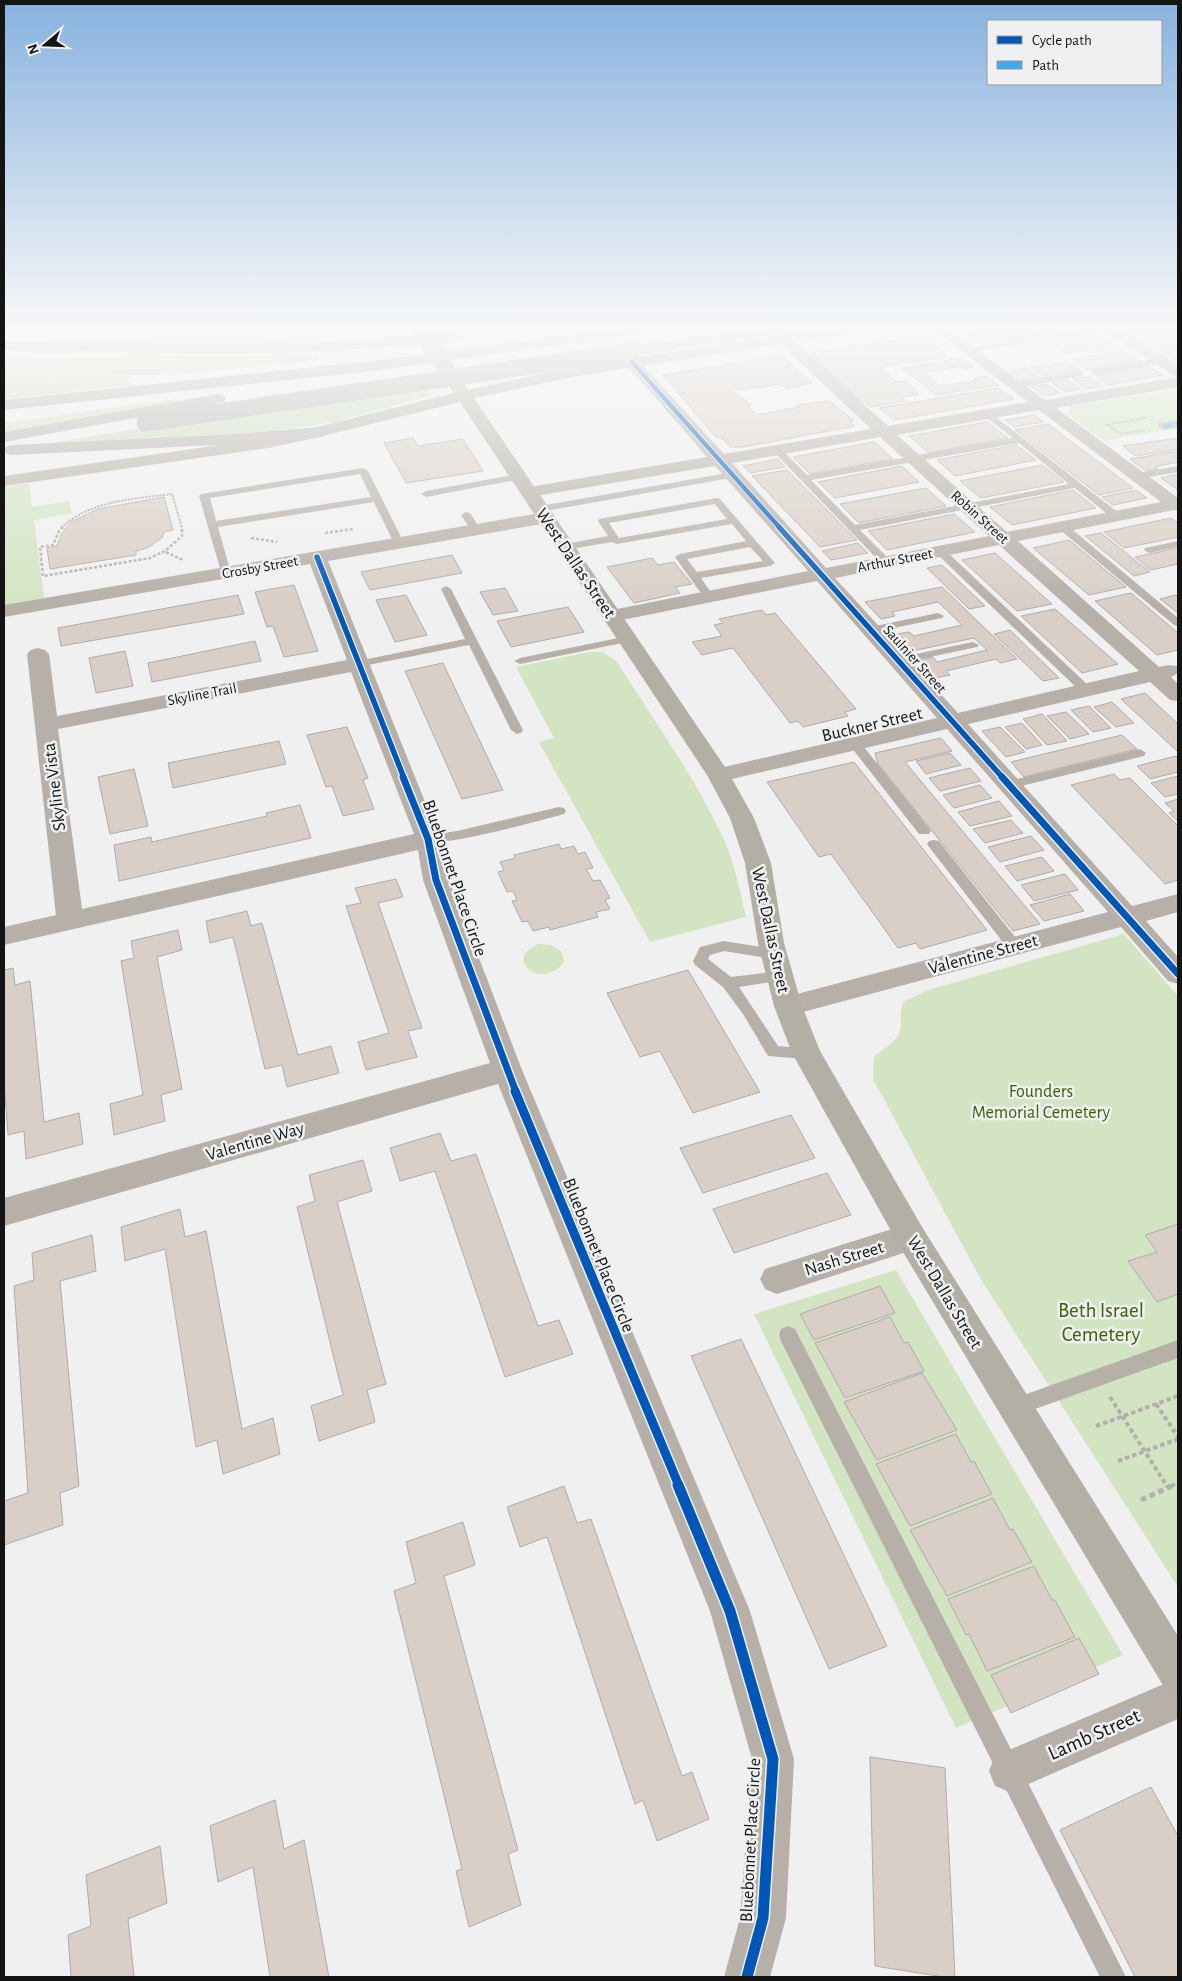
<svg xmlns="http://www.w3.org/2000/svg" width="1182" height="1981" font-family="'Alegreya Sans',sans-serif">
  <rect width="100%" height="100%" fill="#f0f0f0"/>
  <path fill="#d3e4c3" d="M4,376h127l-3,6 -124,1z
    M1178,390v38l-74,13 -37,-27 4,-8z
    M174,399l1,3 -171,31v-10z
    M29,483l3,24 37,-6 3,12 -38,7 10,78 -40,7v-118z
    M589,652h13l14,9c36,56 76,112 105,172 13,26 18,55 25,84l-96,25 -111,-200 15,-4 -38,-71z
    M1124,934l54,62v591l-198,-309 -107,-199 1,-22c10,-9 27,-17 27,-32 0,-9 -1,-14 2,-23l25,-12z
    M538,944l13,1 10,6 3,10c-8,16 -37,19 -41,-2 2,-8 7,-11 15,-15z
    M896,1270l227,385 -167,73 -202,-414z"/>
  <path fill="#cbddbb" d="M166,329h219v2l12,4 -149,5 -99,-1 -17,-2 31,-5z
    M166,356h152l1,5 -154,14 -161,1v-17z
    M423,373l7,11 -2,9 2,3 -96,26 -79,12 -211,10 299,-48z
    M134,382l-2,3 -128,14v-16z"/>
  <path fill="#d9cfc6" stroke="#acacac" d="M983,329h97l-97,15 -18,-12z
    M1126,329h52v33z
    M1097,334l18,12 -48,8 -18,-12z
    M920,337l5,4 9,2 14,14 -69,10 18,15 9,-1 13,13 -17,3 3,4 -35,6 -5,-5h-3l-51,-47 11,-1 -1,-2 8,-2z
    M1126,351l15,10 -54,9 -15,-11z
    M772,357h12l28,26 -26,6 -5,-5 -41,6 -2,-2 -7,1 20,16 -4,1 10,9 43,-8 -2,-2 31,-4 24,19 -4,1 6,5 -112,21h-13l-7,-8 -8,-3 -52,-61z
    M961,358l13,9 -11,2 -3,-3 -36,7 17,13 36,-6 -3,-2 11,-2 13,9 -61,10 -35,-27z
    M1067,362l13,8 -16,3 -13,-9z
    M1047,365l13,8 -16,3 -13,-9z
    M1148,366l15,9 -55,10 -13,-10z
    M1026,368l12,9 -16,3 -12,-9z
    M1089,377l14,9 -17,3 -13,-10z
    M1068,380l13,9 -16,3 -13,-9z
    M1047,384l13,9 -16,3 -13,-10z
    M998,388l16,11 -120,21 -15,-12z
    M1034,415l9,7 -29,5 -9,-7z
    M987,422l21,16 -79,15 -20,-17z
    M1048,424l85,64 -34,7 -84,-65z
    M413,438l5,8 45,-7 20,32 -77,12 -22,-40z
    M1178,438v11l-42,7 -13,-10z
    M874,442l19,17 -83,15 -17,-17z
    M1016,445l20,15 -81,16 -18,-16z
    M1178,451v11l-23,5 3,2 -12,2 -16,-12z
    M778,459l7,8 -35,6 -7,-7z
    M1042,465l22,17 -83,16 -21,-17z
    M902,466l17,16 -84,16 -17,-16z
    M787,470l70,70 -37,7 -68,-71z
    M1178,474v16l-17,-12z
    M926,488l20,18 -87,17 -19,-19z
    M1073,490l23,18 -84,17 -22,-18z
    M1136,490l11,8 -34,7 -11,-8z
    M164,497l9,33 -9,2 -2,6 -15,10 -11,3v4l-86,14 -3,-21 10,-2 5,-13 9,-11 27,-13z
    M954,514l21,18 -88,18 -19,-19z
    M1171,518l7,5v14l-54,11 -20,-16z
    M1101,533l49,39 -16,4 -49,-40z
    M1069,540l57,47 -37,8 -56,-47z
    M858,543l10,10 -37,7 -9,-9z
    M1178,548v16l-27,6 -16,-13z
    M995,553l57,51 -35,7 -55,-51z
    M452,555l10,18 -92,17 -9,-18z
    M652,558l6,7 16,-3 18,22 -17,3 5,6 -46,10 -27,-36z
    M942,565l43,41 -16,3 -42,-41z
    M294,585l24,66 -34,6 -11,-31 -6,1 -12,-35z
    M942,587l75,72 -17,4 -4,-4 -50,12 4,4 -15,3 -16,-18 14,-3 4,5 50,-12 -13,-12 -62,13 -16,-17 13,-2 5,4 48,-11 -24,-23 -46,10 3,4 -14,3 -16,-17z
    M505,588l13,23 -25,4 -13,-23z
    M1131,593l47,40v17l-21,5 -62,-54z
    M238,595l6,19 -183,32 -3,-18z
    M406,595l21,40 -32,7 -19,-42z
    M1176,595l2,2v16l-18,-14z
    M568,607l16,25 -73,15 -14,-26z
    M1055,609l63,55 -36,9 -61,-57z
    M762,610l4,5 9,-2 81,96 -11,3 3,4 -45,11 -5,-6 -8,2 -57,-75 -31,7 -10,-13 30,-6 -8,-11 9,-2 -4,-4z
    M1010,630l49,48 -16,3 -49,-47z
    M255,641l6,20 -109,21 -4,-19z
    M125,651l8,35 -37,7 -7,-35z
    M443,663l60,127 -41,9 -57,-128z
    M1145,693l33,31v28l-57,-53z
    M1112,702l22,21 -18,4 -22,-20z
    M1089,706l22,22 -18,4 -22,-22z
    M1066,712l23,22 -19,5 -23,-23z
    M1042,714l25,27 -20,4 -24,-26z
    M1022,723l20,22 -16,4 -21,-22z
    M347,727l21,51 -5,2 11,29 -31,7 -11,-30 -6,1 -19,-52z
    M1000,727l25,25 -19,5 -24,-26z
    M1122,735l15,14 -113,28 -13,-15z
    M941,738l11,13 -47,11 135,162 -27,7 -135,-167 -3,-11z
    M279,741l7,23 -113,24 -5,-25z
    M950,753l11,12 -35,9 -10,-13z
    M1176,756l2,3v13l-28,7 -13,-13z
    M854,762l133,168 -67,19 -4,-6 -18,5 -67,-94 -12,3 -52,-75z
    M970,768l11,13 -41,10 -11,-13z
    M134,769l14,57 -38,8 -12,-57z
    M1114,774l6,6 10,-2 48,48v54l-13,4 -94,-99z
    M1178,776v18l-13,3 -14,-14z
    M980,785l12,13 -38,10 -11,-13z
    M1178,799v22l-9,-8 5,-2 -9,-8z
    M999,801l13,15 -42,10 -12,-14z
    M300,805l11,33 -192,43 -5,-36 37,-8 1,5 115,-26 -1,-3z
    M1011,820l12,13 -38,10 -12,-14z
    M1031,836l13,14 -44,12 -12,-15z
    M559,844l2,5 13,-3 4,8 7,-2 8,16 -7,1 7,12 7,-1 10,18 -5,2 5,9 -14,3 2,5 -48,13 -1,-3 -16,4 -5,-10 -6,1 -10,-21 5,-1 -4,-9 -6,1 -9,-20 6,-2 -4,-8 15,-4 -1,-3z
    M1042,857l12,14 -37,10 -12,-15z
    M1065,874l13,16 -44,11 -13,-16z
    M396,879l7,18 -25,6 44,125 -14,3 9,26 -51,13 -8,-28 31,-9 -43,-127 15,-3 -6,-15z
    M1070,894l14,17 -40,10 -14,-16z
    M247,911l4,15 11,-3 36,132 33,-9 8,27 -52,14 -5,-22 -17,4 -32,-132 -23,6 -4,-22z
    M178,930l4,20 -25,7 25,132 -21,6 4,26 -51,14 -4,-31 33,-9 -22,-134 13,-3 -3,-17z
    M13,968l2,17 15,-4 14,141 35,-9 4,31 -57,15 -2,-28 -16,4 -4,-55v-110z
    M688,970l72,122 -67,21 -33,-62 -20,6 -33,-64z
    M791,1115l24,43 -112,35 -23,-45z
    M440,1133l11,28 25,-7 62,172 21,-6 14,34 -68,23 -70,-206 -35,10 -10,-33z
    M363,1160l9,31 -35,11 49,182 -19,6 8,32 -56,19 -8,-35 32,-11 -46,-188 18,-6 -6,-26z
    M827,1173l24,42 -117,38 -21,-44z
    M180,1209l5,28 21,-6 36,198 31,-11 7,36 -57,20 -6,-34 -21,7 -31,-198 -40,12 -4,-34z
    M1178,1224v70l-21,8 -29,-41 29,-9 -12,-17z
    M92,1235l4,36 -36,10 19,205 -19,7 3,32 -59,20v-44l24,-8 -14,-207 20,-6 -2,-27z
    M880,1286l15,27 -81,27 -14,-26z
    M890,1317l14,26 4,-1 16,29 -79,27 -30,-55z
    M741,1339l146,307 -58,23 -138,-313z
    M922,1373l35,57 -80,30 -33,-58z
    M956,1434l15,28 3,-1 18,33 -82,32 -34,-62z
    M564,1486l13,37 14,-4 91,257 10,-4 17,47 -52,22 -14,-41 -8,4 -88,-267 -27,10 -13,-40z
    M993,1498l17,32 3,-1 19,33 -85,34 -37,-66z
    M463,1522l12,43 -31,11 74,274 -10,4 13,51 -52,22 -13,-56 6,-2 -68,-278 22,-8 -10,-41z
    M1034,1566l18,34h3l20,37 -88,34 -18,-37 -3,1 -18,-36z
    M1079,1638l20,36 -88,39 -20,-38z
    M870,1757l75,11 10,209h-11l-69,-11z
    M1151,1787l27,49v141h-43l-75,-147z
    M275,1800l9,49 20,-9 25,137h-59l-17,-110 -35,15 -8,-56z
    M160,1846l7,57 -39,16 6,58h-63l-3,-42 23,-9 -5,-51z"/>
  <g fill="none" stroke-linecap="round" stroke-linejoin="round">
    <path stroke="#b4afaa" stroke-width="2" stroke-dasharray="2.5 1" stroke-linecap="butt" d="M1105,425l41,-7
      M1108,425l13,9 24,-4
      M61,528c29,-28 74,-29 111,-34l10,34"/>
    <path stroke="#b4afaa" stroke-width="2.5" stroke-dasharray="3 2" stroke-linecap="butt" d="M63,527l-4,4 -6,14 -13,2 3,29 107,-18 15,-7 17,-15v-9
      M325,533l28,-4
      M251,538l26,4
      M166,552l17,8"/>
    <path stroke="#b4afaa" stroke-width="4" stroke-dasharray="4.5 3" stroke-linecap="butt" d="M1110,1397l57,89
      M1156,1404l22,33
      M1096,1426l82,-30
      M1118,1461l60,-22
      M1171,1486l7,-3"/>
    <path stroke="#b4afaa" stroke-width="5" stroke-dasharray="5.5 4" stroke-linecap="butt" d="M1167,1485l1,2
      M1141,1500l33,-15"/>
    <path fill="#b7b0a8" fill-rule="evenodd" d="M1090,329h19l-4,2 -137,21 -4,-2 4,-2z
      M1161,358l4,3 -1,2 -69,12 -4,-3 4,-3z
      M1080,371l3,1v4l-68,12 -4,-3 4,-3z
      M988,411l132,103v4h-8l-37,-30 -215,42 30,30 1,2 -5,3 -4,-1 -111,-115 5,-3 3,1 28,28 206,-37 -28,-22v-4zM1019,443l50,41 -214,41 -44,-45z
      M1178,466v6l-40,7 -5,-3 5,-3z
      M363,468l5,3 36,72 -1,2 -4,1 -5,-3 -20,-41 -156,25 13,46 -1,2h-8l-23,-79 2,-2zM360,474l11,23 -155,24 -6,-23z
      M733,472l5,3 -2,2 -196,35 -5,-3 5,-3z
      M518,474l5,3 -2,2 -95,18 -5,-3 5,-3z
      M717,498l3,1 55,64 -5,3 -69,12 13,19 -1,2h-8l-30,-42 5,-3 66,-13 -14,-17 -115,20 -5,-2 -47,8 -5,-3 5,-3 43,-8 -10,-15 1,-2zM715,504l12,15 -108,19 -10,-15zM750,547l13,14 -66,11 -10,-13z
      M466,512l4,1 11,17 -1,2h-8l-1,-2 -10,-15z
      M1063,524l4,1 111,93v8l-4,-1 -115,-96v-4z
      M1178,541v6l-29,6 -5,-3 1,-2z
      M940,548l4,1 146,138 2,3 -2,3h-8l-146,-140 -1,-2 1,-2z
      M446,586l5,3 72,141 -2,3 -4,1 -6,-4 -42,-85 -111,22 -6,-3 6,-3 107,-22 -24,-50z
      M938,613l6,3 -2,2 -72,15 -6,-3 6,-3z
      M628,636l6,3 -2,2 -112,23 -6,-3 6,-3z
      M973,642l6,3 -2,2 -80,17 -6,-3 6,-3z
      M855,740l4,1 70,87 2,3 -2,3h-10l-68,-87 -2,-3z
      M1140,749l6,4 -2,3 -135,33 -6,-4 6,-4z
      M559,807l5,1 2,3 -2,3c-25,7 -121,33 -141,28l-2,-3 2,-3 34,-5z
      M934,840l5,1 80,101 2,4 -2,4 -5,1 -5,-1 -80,-103 -2,-3 2,-3z
      M724,941l55,9 2,4 -2,4 -5,1 -50,-8 -14,4 -2,4 23,18 48,-6 5,1 2,4 -2,4 -45,7 39,59 34,3 2,4 -2,4 -6,2 -38,-3 -25,-42 -20,-27 -28,-22 -2,-4 7,-14z
      M788,1326l7,3 223,434 108,214h-26l-319,-636 -2,-6 2,-6z
      M1178,1340v18l-163,58 -7,-2 -3,-7 3,-7 7,-2z"/>
    <path fill="#b7b0a8" fill-rule="evenodd" d="M1178,420v8l-14,2 -6,-4 1,-3z"/>
    <path fill="#b7b0a8" fill-rule="evenodd" d="M933,329h16l96,71 133,-23v10l-122,21 122,90v13l-4,-1 -156,31 141,126 10,-2 8,1 1,7 -7,4 7,7v17l-8,-1 -20,-18 -182,42 164,182 46,-12v18l-32,9 32,36v27l-10,-3 -47,-54 -333,89 -10,-3 -4,-7 4,-7 330,-87 -161,-183 -228,53 -8,-2 -4,-5 4,-5 226,-52 -120,-137 -205,41 -7,-2 -3,-4 3,-4 7,-2 196,-39 -93,-105 -186,31 -6,-1 -3,-4 3,-4 6,-1 178,-30 -80,-92 -3,-3 3,-3h10l87,95 147,-25 -92,-87 -3,-3 3,-3h10l99,90 140,-24zM1039,410l122,92 -154,30 -110,-97zM880,437l109,99 -163,32 -94,-105zM999,545l140,126 -181,42 -123,-135z
      M1104,329h17l57,36v12l-6,-2 -66,-43z
      M546,512l7,2 2,4 -2,4 -225,39 112,278 9,41 73,190 228,541 44,148 -8,159 -16,59h-46l16,-59 12,-159 -42,-148 -212,-527 -494,142v-28l486,-135 -67,-183 -5,-30 -414,95v-18l52,-12 -29,-261 4,-4 7,-2 7,2 4,4 8,62 290,-56 -37,-96 -306,53v-12zM351,672l63,162 -332,75 -24,-180z
      M911,1223l11,4 5,10 -5,10 -145,47 -12,-5 -5,-10 5,-10z
      M1178,1678v41l-168,73 -15,-6 -6,-15 6,-15z"/>
    <path fill="#b7b0a8" fill-rule="evenodd" d="M319,427l6,1 2,4 -2,4 -57,12 -264,38v-10l264,-38z"/>
    <path fill="#b4afa4" fill-rule="evenodd" d="M824,329h35l-2,3 -5,1 -274,43 -104,22 253,372 27,48 17,45 13,80 18,63 18,45 102,176 256,409v57l-14,-6 -264,-440 -108,-194 -18,-47 -16,-63 -13,-80 -15,-45 -23,-43 -247,-373 -141,35 -6,-1 -2,-4 2,-4 141,-35 -16,-24 2,-3h12l16,24 110,-24z"/>
    <path fill="#b4b0aa" fill-rule="evenodd" d="M611,329h39l-2,3 -5,1 -270,38 -369,39v-10l369,-39z
      M752,329h36l-2,3 -5,1 -149,23 -5,-2 -3,-3 3,-3 5,-2z
      M455,333l5,2 3,3 -3,3 -129,10 -106,3 -221,-4v-9l221,3 106,-3z
      M218,394l6,2 2,3 -2,3 -220,40v-10z
      M319,427l6,1 2,4 -2,4 -88,8 -224,11 -6,-1 -3,-4 3,-4 6,-1 224,-11z"/>
    <path stroke="#b4afa4" stroke-width="17" d="M421,330l25,39"/>
    <path stroke="#b4b0aa" stroke-width="17" d="M145,423l487,-72"/>
    <path stroke="#3fa9f5" stroke-width="4" stroke-dasharray="8 4" stroke-linecap="butt" d="M1164,426l14,-2"/>
    <g stroke="#eff0f1" stroke-width="6">
      <path id="cycleway-far4" d="M632,362l148,166"/>
    </g>
    <g stroke="#eff0f1" stroke-width="8">
      <path id="cycleway-far3" d="M779,527l224,251
        M317,557l87,221"/>
    </g>
    <g stroke="#eff0f1" stroke-width="10">
      <path id="cycleway-far2" d="M403,777l25,62 8,41 80,212
        M1002,777l176,197"/>
    </g>
    <g stroke="#eff0f1" stroke-width="12">
      <path id="cycleway-far1" d="M515,1091l164,395"/>
    </g>
    <g stroke="#eff0f1" stroke-width="14">
      <path id="cycleway" d="M678,1485l52,126 43,148 -10,159 -16,59"/>
    </g>
    <use href="#cycleway-far4" stroke="#0057b8" stroke-width="4.5"/>
    <use href="#cycleway-far3" stroke="#0057b8" stroke-width="5.5"/>
    <use href="#cycleway-far2" stroke="#0057b8" stroke-width="7"/>
    <use href="#cycleway-far1" stroke="#0057b8" stroke-width="9"/>
    <use href="#cycleway" stroke="#0057b8" stroke-width="11"/>
  </g>
  <linearGradient id="sky" x2="0" y2="1"><stop stop-color="#88b2e0"/><stop offset="0.54" stop-color="#f8f8f8"/><stop offset="1" stop-color="#f8f8f8" stop-opacity="0"/></linearGradient>
  <rect width="1182" height="606" fill="url(#sky)"/>
  <g text-anchor="middle" stroke-width="5" stroke-linejoin="round" paint-order="stroke">
    <g font-size="15" fill="#141414" stroke="#eff0f1">
      <text transform="translate(980 517) rotate(42)" y="5">Robin Street</text>
      <text transform="translate(895 560) rotate(-11)" y="5">Arthur Street</text>
      <text transform="translate(260 567) rotate(-10)" y="5">Crosby Street</text>
      <text transform="translate(915 659) rotate(48)" y="5">Saulnier Street</text>
      <text transform="translate(202 694) rotate(-11)" y="5">Skyline Trail</text>
    </g>
    <g font-size="18" fill="#141414" stroke="#eff0f1">
      <text transform="translate(576 563) rotate(56)" y="6">West Dallas Street</text>
      <text transform="translate(872 724) rotate(-13)" y="6">Buckner Street</text>
      <text transform="translate(54 787) rotate(-97)" y="6">Skyline Vista</text>
      <text transform="translate(455 878) rotate(71)" y="6">Bluebonnet Place Circle</text>
      <text transform="translate(771 930) rotate(78)" y="6">West Dallas Street</text>
      <text transform="translate(983 954) rotate(-15)" y="6">Valentine Street</text>
      <text transform="translate(255 1141) rotate(-16)" y="6">Valentine Way</text>
      <text transform="translate(599 1255) rotate(68)" y="6">Bluebonnet Place Circle</text>
      <text transform="translate(844 1258) rotate(-17)" y="6">Nash Street</text>
      <text transform="translate(945 1292) rotate(59)" y="6">West Dallas Street</text>
      <text transform="translate(750 1840) rotate(-87)" y="6">Bluebonnet Place Circle</text>
    </g>
    <g font-size="18" fill="#3d6104" stroke="#eff0f1">
      <text x="1041" y="1097">Founders<tspan x="1041" dy="21">Memorial Cemetery</tspan></text>
    </g>
    <g font-size="21" fill="#3d6104" stroke="#eff0f1">
      <text x="1101" y="1317">Beth Israel<tspan x="1101" dy="24">Cemetery</tspan></text>
    </g>
    <g font-size="21" fill="#141414" stroke="#eff0f1">
      <text transform="translate(1094 1734) rotate(-24)" y="7">Lamb Street</text>
    </g>
  </g>
  <rect width="1182" height="1981" fill="none" stroke="#141414" stroke-width="10"/>
  <rect x="987" y="20" width="175" height="65" fill="#eff0f1" stroke="#979899"/>
  <rect x="997" y="36" width="25" height="8" fill="#0057b8" stroke="#979899"/>
  <text x="1032" y="45" font-size="15" fill="#141414">Cycle path</text>
  <rect x="997" y="61" width="25" height="8" fill="#3fa9f5" stroke="#979899"/>
  <text x="1032" y="70" font-size="15" fill="#141414">Path</text>
  <g transform="translate(45 45) rotate(251)" stroke="#eff0f1" stroke-width="4" paint-order="stroke">
  <path d="M0-4L9 19L0 12L-9 19Z" fill="#141414"/>
  <text y="-8" font-size="14" font-weight="bold" text-anchor="middle" fill="#141414">N</text>
  </g>
</svg>
